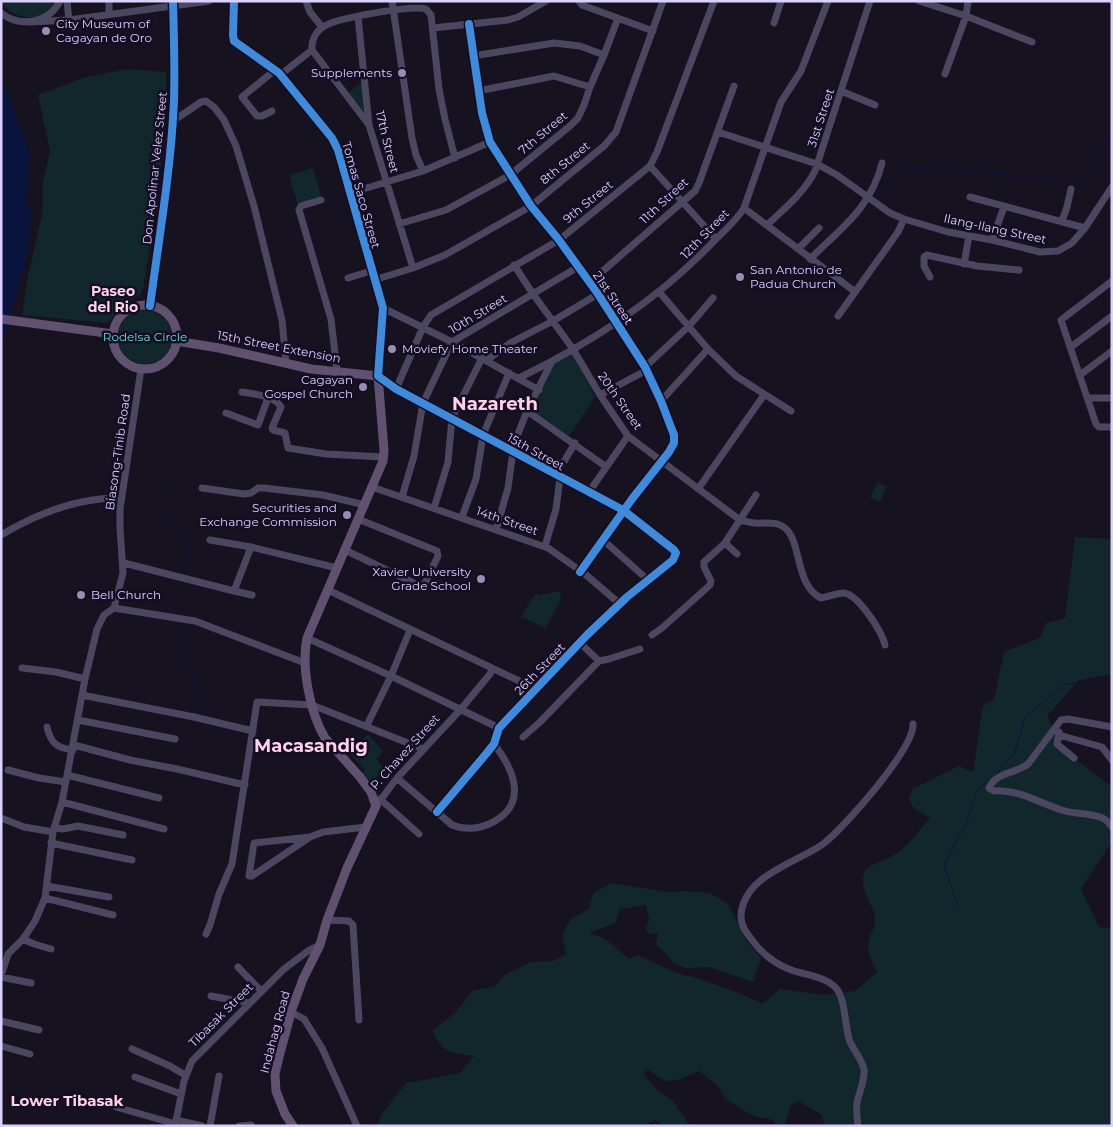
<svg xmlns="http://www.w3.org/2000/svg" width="1113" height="1127" font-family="Montserrat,sans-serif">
  <rect width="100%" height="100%" fill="#16121f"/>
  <path fill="#11272c" d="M1,1h55c-11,22 -44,21 -55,0z
    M128,69l38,3v48l-8,74 -15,95 -4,7 -17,10 -14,17 -86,-8 6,-39 14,-61 1,-33 7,-31 -12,-56 45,-17z
    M363,81l3,37 -19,-24z
    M313,168l9,31 -24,7 -9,-31z
    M118 337a27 27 0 1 1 54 0a27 27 0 1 1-54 0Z
    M573,353l22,44 -26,39 -37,-25 22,-48z
    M878,482l9,5 -7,15 -10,-5z
    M1075,537l37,2v135l-33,6 -31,35 9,30 55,42v55l-31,47 18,38 13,1v198h-240l-11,-3 -5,1 -2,2h-30l-2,-11 -24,-14 -8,5 -4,16 -4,4h-5l-4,-6 -20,-4 -17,-10 -11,-8 -8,-13 -18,-14c-23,10 -31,17 -51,-2l-5,5 14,16 17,12 16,24h-26l-8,-6 -13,6h-266l4,-11 25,-32 54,-10 14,-17c-24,-4 -29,-1 -42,-25l24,-19 16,-21 23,-5 10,-11 26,-13 21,-1 14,-7 -4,-20 9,-15 18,-10 4,-16 18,-10 57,9 18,-1 24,2 18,11 19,38 14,16 -8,24 -44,-15 -23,1 -12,-5 -18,-19 2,-11 -9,1 -3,-5 3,-10 -3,-14 -26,4 -5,14 -26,10 15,5 25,21 9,-4 38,18 24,6 44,16 18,9 18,-15 44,6 31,-4 22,-19c-6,-12 -12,-22 -7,-36 2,-4 5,-10 5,-14 1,-16 -14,-28 -12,-44 1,-14 16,-14 26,-20 17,-9 28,-25 41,-40l-16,-9 -5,-10 3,-10 47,-23 14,6 10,-66 11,-7 10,-47 36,-14 6,-15 19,-5z
    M560,591l1,8 -15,29 -25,-11 14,-23 4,1z
    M368,734l15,18 -7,7 9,10 -14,13 -9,-9 3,-3 -17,-18z"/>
  <path fill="#09143f" d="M1,84l4,3 25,70 -4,40 5,19 -1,18 -7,39 -2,1 -14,55 -6,12z"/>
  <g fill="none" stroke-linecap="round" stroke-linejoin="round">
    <path stroke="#09143f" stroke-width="1" d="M876,198l22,-24 11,-6 161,12c8,-2 13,-4 18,-10l24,-39
      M109,469l12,-3
      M163,475c12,5 -1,22 3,32 6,13 22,41 21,55 0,4 -2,8 -3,11
      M187,624v26l7,27 5,35
      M995,776l20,-24 10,-35 41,-33 46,-3
      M958,906l-14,-41 22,-42 11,-32 13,-11"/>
    <path stroke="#4c4760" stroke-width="7" d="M67,1l2,19
      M109,1v13
      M234,1l-1,34 1,6 45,32 53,65 6,12 45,158 -5,68 18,13 227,121 51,40 2,3 -3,7 -46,37 -40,38 -88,93 -5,16 -8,10 -49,58
      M306,1l4,11 12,15
      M392,1l20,137 4,17 7,16
      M579,1l3,4 71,26
      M919,1l47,15 66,26
      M1,13c19,15 48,10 59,-12
      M358,17l11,108 44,143
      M30,22l39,-2 140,-19
      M774,23l7,-22
      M469,24l13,89 8,29 41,64 28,34 39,54 47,73 16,34 13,34v8l-5,9 -37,47 -52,73
      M433,28l75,-8 10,-3 28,-16
      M473,56l81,-13 26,3 24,9
      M945,74l21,-58 2,-15
      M280,75l32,-25
      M478,91l76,-15 36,11
      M841,91l34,14
      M272,111l-10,5h-5l-15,-19 33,-27
      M173,121l28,-19 5,-1 8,6 10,13 12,26 18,60 28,114 4,42
      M369,125l-57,-75c-1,-8 3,-18 11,-23 12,-9 89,-22 103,-18l5,6 8,74 6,30 10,39
      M718,132l99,32 20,11 53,38 14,6 44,13 44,8 48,12 18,-1 14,-8 13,-15 27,-41
      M650,166l66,73
      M350,193l73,-22 67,-29
      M970,197l115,31
      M321,200l-20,6 -2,4 32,109 6,52
      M744,208l110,83
      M1062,221l5,-14 4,-18
      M399,224l47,-14 64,-35 60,-49 8,-8 6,-13 6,-18 14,-32 14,-37
      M767,225c17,-16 37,-32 48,-54l55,-170
      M992,240l12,-33
      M798,249l21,-21
      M810,259c31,-31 61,-51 72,-96
      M964,264l5,-28
      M514,265l19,29 40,55 27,46 28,41 112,84c5,1 10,3 15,3 9,1 19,-2 27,3 21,11 11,58 39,72 7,-1 16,-5 23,-5 15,2 38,39 41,52
      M930,277l-6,-11v-9l3,-2 50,11 42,4
      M348,278l23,-7
      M374,280l39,-12 32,-13 86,-49 73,-60 12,-14 47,-131
      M1112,281l-51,39 35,104 3,3h13
      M589,283l106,-92 4,-8 35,-97
      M660,293l48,56 28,27 55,35
      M383,308l69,34 87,48
      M838,316l60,-84 6,-13
      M1071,347l41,-31
      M486,361l24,-18 43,-22 45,-27
      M645,367l44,-41 24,-28
      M1080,375l32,-24
      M519,378c72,-35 139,-78 194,-136 11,-11 23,-21 31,-34l37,-106 20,-31 27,-70
      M396,389l27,-62 8,-12 128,-75 91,-74 7,-14 57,-151
      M242,392c11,2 33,4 39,15l-9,21 1,2 12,3 3,15 38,6 57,3
      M600,395l47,-25
      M1088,398h24
      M661,401l47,-52
      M527,411l78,55
      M226,413l32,12 10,-27
      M556,475l19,-32
      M372,487l176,61 37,26 35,30
      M202,488l42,6 7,-1 7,-5h6l59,7 42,10
      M698,489l66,-94
      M589,492l39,-56
      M402,497l12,-41 9,-53 29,-61 126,-75
      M434,508l14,-46 4,-44 30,-60
      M462,517l14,-38 7,-44 26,-62
      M496,530l12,-42 6,-44 13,-33 24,-48
      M1,535c37,-22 78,-38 121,-37
      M210,540l41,7 86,21
      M603,540l45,40
      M725,543l12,11
      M545,546l11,-37 4,-31
      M345,550l75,36 5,-3 13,-27 -1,-5 -79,-32
      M124,563l110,28 17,-44
      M328,590l208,99
      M234,591l18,4
      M114,608l9,-35 -3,-45v-19l21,-140
      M114,608l81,13 110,42
      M652,635l10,-7 48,-43 1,-4 -7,-14v-5l21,-19 31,-48
      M307,638l84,38 108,52
      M580,643l19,18
      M22,668l34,4 29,7
      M82,695l112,22 59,14
      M78,720l97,19
      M367,725l24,-49 19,-46
      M47,727c4,16 9,21 26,23
      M1112,727l-44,-8 -7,1 -33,44c-13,10 -32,8 -39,24l5,3c26,-2 46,13 71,20 11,3 24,2 35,6 5,2 9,5 12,10
      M1059,732l-2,12 17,14
      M1059,735l43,12 10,13
      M523,737l17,-15 59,-61 10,-2 31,-10
      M74,745l56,15 47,9 68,16
      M8,770l31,8 27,4
      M67,775l92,23
      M397,778l55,47c12,5 26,4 37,-1 40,-18 26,-53 5,-80
      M380,799l39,35
      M62,802l102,27
      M376,806l21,-28 64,-69 29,-35 2,-5
      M1,818l23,9 29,5
      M54,828l9,1 15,-3 45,9
      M310,837l-56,6 -5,33h3l58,-39 13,-5 43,-5
      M51,843l81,17
      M47,886l62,11
      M45,898l68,17
      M327,920l22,1 4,4 6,95
      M206,934l4,-9 9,-31 13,-30 25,-162 55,3 111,44
      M23,939l11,5 17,5
      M238,967l23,24
      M1,976l7,-22 15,-15 12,-18 10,-23 8,-66 9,-30 23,-123 12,-50 7,-14 10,-7
      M1,977l30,6
      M211,996l38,7
      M291,1012l13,7 18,29 35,78
      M1,1021l38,9
      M1,1046l29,8
      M132,1049l38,17 15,9
      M135,1077l46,17
      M116,1107l60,17
      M176,1120l26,6
      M175,1126l9,-45 8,-20 92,-92 24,-18 12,-6
      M210,1126l9,-50
      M239,1126l12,-1
      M858,1126c-1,-8 -2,-15 -1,-23 2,-11 8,-23 7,-33 -2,-12 -12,-21 -15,-31 -4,-14 -4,-41 -13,-51 -10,-11 -29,-13 -42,-17 -17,-6 -32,-17 -42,-31 -6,-8 -11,-14 -11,-24 2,-41 56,-53 82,-72 21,-16 91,-95 90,-120"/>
    <path stroke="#615171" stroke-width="9" d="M113 337a32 32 0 1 1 64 0a32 32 0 1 1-64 0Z
      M150,306c9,-68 21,-137 24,-205 1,-33 0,-67 -1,-100
      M1,319l112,15
      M176,341l43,7 92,21 67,7 6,74 -1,11 -76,177c-6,29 3,75 18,100l35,39 11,15 5,14 -29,62 -20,52 -7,25 -17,34 -11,30 -13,48 -4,17 1,17 9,23 8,12"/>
    <g stroke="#150d24" stroke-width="11">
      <path id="cycleway" d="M234,1l-1,34 1,6 45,32 53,65 6,12 45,158 -5,68 18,13 227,121 51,40 2,3 -3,7 -46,37 -40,38 -88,93 -5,16 -8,10 -49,58
        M469,24l13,89 8,29 41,64 28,34 39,54 47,73 16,34 13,34v8l-5,9 -37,47 -52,73
        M150,306c9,-68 21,-137 24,-205 1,-33 0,-67 -1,-100"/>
    </g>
    <use href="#cycleway" stroke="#408adc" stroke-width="8"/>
  </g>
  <g fill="#978eb1" stroke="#150d24" stroke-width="2">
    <circle cx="46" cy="31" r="5"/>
    <circle cx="402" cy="73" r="5"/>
    <circle cx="740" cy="277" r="5"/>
    <circle cx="392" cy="349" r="5"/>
    <circle cx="363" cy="387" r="5"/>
    <circle cx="347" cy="515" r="5"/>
    <circle cx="481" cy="579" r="5"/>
    <circle cx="81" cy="595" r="5"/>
  </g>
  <g text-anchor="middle" stroke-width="5" stroke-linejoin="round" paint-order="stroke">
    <g font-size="12" fill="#ddd0ff" stroke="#150d24" text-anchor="start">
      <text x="56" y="28">City Museum of<tspan x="56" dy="14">Cagayan de Oro</tspan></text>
      <text x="392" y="77" text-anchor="end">Supplements</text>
      <text x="750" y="274">San Antonio de<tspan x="750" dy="14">Padua Church</tspan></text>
      <text x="402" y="353">Moviefy Home Theater</text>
      <text x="353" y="384" text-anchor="end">Cagayan<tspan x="353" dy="14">Gospel Church</tspan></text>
      <text x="337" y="512" text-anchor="end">Securities and<tspan x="337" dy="14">Exchange Commission</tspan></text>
      <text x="471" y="576" text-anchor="end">Xavier University<tspan x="471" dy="14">Grade School</tspan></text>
      <text x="91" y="599">Bell Church</text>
    </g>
    <g font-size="12" fill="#ddd0ff" stroke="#150d24">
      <text transform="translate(821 118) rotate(-72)" y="4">31st Street</text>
      <text transform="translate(543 133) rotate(-40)" y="4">7th Street</text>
      <text transform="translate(387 142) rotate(76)" y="4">17th Street</text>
      <text transform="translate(565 163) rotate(-39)" y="4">8th Street</text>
      <text transform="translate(155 168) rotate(-84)" y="4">Don Apolinar Velez Street</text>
      <text transform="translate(361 195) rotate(74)" y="4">Tomas Saco Street</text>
      <text transform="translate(664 201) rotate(-43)" y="4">11th Street</text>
      <text transform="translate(588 202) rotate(-39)" y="4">9th Street</text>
      <text transform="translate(995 229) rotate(12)" y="4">Ilang-Ilang Street</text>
      <text transform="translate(705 234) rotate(-46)" y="4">12th Street</text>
      <text transform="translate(613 298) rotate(56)" y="4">21st Street</text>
      <text transform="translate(478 314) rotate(-31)" y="4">10th Street</text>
      <text transform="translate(279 347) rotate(11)" y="4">15th Street Extension</text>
      <text transform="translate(620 401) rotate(55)" y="4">20th Street</text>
      <text transform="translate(118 452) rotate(-82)" y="4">Biasong-Tinib Road</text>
      <text transform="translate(536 452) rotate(29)" y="4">15th Street</text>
      <text transform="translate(507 521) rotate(19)" y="4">14th Street</text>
      <text transform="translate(540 669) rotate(-46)" y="4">26th Street</text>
      <text transform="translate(405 752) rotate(-48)" y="4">P. Chavez Street</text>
      <text transform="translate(221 1015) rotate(-45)" y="4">Tibasak Street</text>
      <text transform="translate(275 1032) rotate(-75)" y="4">Indahag Road</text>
    </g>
    <g font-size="12" fill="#59e2d6" stroke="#150d24">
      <text x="145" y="341">Rodelsa Circle</text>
    </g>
    <g font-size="14" font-weight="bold" fill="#ffd2e8" stroke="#150d24">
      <text x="113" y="296">Paseo<tspan x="113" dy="16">del Rio</tspan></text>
    </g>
    <g font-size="15" font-weight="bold" fill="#ffd2e8" stroke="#150d24">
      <text x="67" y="1106">Lower Tibasak</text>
    </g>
    <g font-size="18" font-weight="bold" fill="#ffd2e8" stroke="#150d24">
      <text x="495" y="410">Nazareth</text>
      <text x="311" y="752">Macasandig</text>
    </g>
  </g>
  <rect width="1113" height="1127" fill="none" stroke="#ddd0ff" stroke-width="5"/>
</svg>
